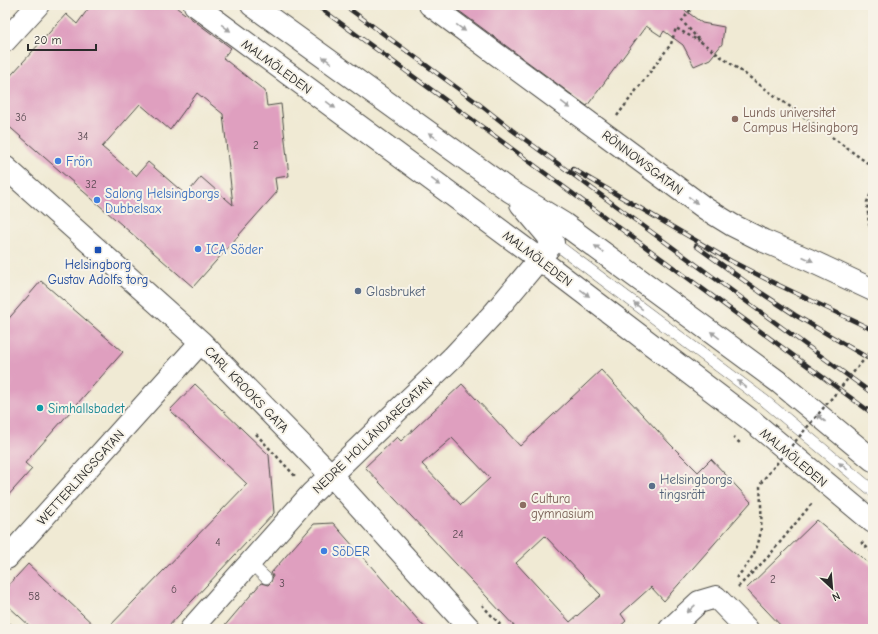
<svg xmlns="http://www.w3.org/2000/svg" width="878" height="634" font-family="'Comic Neue',sans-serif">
  <rect width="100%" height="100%" fill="#f7f3e8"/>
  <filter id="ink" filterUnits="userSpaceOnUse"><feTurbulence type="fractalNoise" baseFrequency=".025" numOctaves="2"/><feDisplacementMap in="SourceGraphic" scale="8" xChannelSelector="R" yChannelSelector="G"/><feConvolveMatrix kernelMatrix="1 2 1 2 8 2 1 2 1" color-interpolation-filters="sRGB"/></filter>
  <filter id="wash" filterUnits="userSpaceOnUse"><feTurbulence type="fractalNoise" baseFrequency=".012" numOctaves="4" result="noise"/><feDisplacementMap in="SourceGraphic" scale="16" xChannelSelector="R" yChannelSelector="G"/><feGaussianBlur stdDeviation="0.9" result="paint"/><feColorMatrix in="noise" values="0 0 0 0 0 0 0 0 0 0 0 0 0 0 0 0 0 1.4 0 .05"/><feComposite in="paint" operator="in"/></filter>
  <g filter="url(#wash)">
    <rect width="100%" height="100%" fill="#f0ead4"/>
    <g id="blocks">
      <path fill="#df9fbf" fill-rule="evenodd" d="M91,5h82l58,43 -8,10 42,33 2,15 14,-2 8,72 -14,2 2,14 -84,95 -188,-164v-41l61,-68 11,10zM197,93l26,21 10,91 -32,-28 -15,18 -38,-33 -12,14 -34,-29 38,-43 30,26z
        M451,5h227l24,18 22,4 -2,17 -12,15 -16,7 -11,-21 -19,-14 -3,5 -15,-10 -59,80z
        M41,281l82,71 -98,111 7,6 -27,30v-176z
        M601,370l69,74 28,28 13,-13 40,43 -87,99 -13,-14 -30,27 5,7 -9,8h-100l-152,-162 32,-30 4,4 61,-57 58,62zM452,438l38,40 -29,27 -39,-41zM545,536l56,59 -31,27 -54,-59z
        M195,384l74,71 5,58 -108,116h-59l140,-145 -77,-74z
        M817,520l56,47v62h-89l-38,-40z
        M333,523l93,106h-204l39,-46 7,2 3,-3 2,-6 -2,-3 43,-49z
        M28,564l53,49 17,16h-65l-28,-26v-14z"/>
    </g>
  </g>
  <g filter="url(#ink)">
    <use href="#blocks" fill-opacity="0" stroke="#494844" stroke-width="1"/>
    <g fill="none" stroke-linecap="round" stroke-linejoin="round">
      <g stroke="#494844" stroke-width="12">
        <path id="service" d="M553,242l212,159 108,90
          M250,563l16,15"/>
      </g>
      <g stroke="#494844" stroke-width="24">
        <path id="minor" d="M430,5l276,204 26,16 32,16 45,19 64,30
          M5,41l33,-36
          M5,167l196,175 130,133 139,154
          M7,558l194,-216
          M191,629l120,-135 142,-137 41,-44 57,-68
          M670,629l29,-27 17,-5 31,32"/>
      </g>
      <g stroke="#494844" stroke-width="24">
        <path id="secondary" d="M195,5l344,254 213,162 121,101
          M252,5l258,186 54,33 216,159 93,77
          M521,204l32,38"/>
      </g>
      <path stroke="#494844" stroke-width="2.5" stroke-dasharray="3 3" stroke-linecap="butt" d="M694,5l-12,16 19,21 172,125
        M617,116l54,-72 5,-16 23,13
        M873,189l-6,13 2,22 4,10
        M256,434l40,43
        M733,437l8,7
        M861,542l12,11
        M738,587l30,-30 45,-55
        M482,605l22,24
        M5,620l10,9"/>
      <use href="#service" stroke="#fff" stroke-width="11"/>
      <use href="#minor" stroke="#fff" stroke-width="22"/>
      <use href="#secondary" stroke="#fff" stroke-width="22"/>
      <g stroke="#2b2b2b" stroke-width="4.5">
        <path id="rail" d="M316,5l557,409
          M344,5l135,99 33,26 361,264
          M573,169l158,92 37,19 105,50
          M696,246l64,46 35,23 78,46"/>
      </g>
      <use href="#rail" stroke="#f7f3e8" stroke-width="3" stroke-dasharray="9" stroke-linecap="butt"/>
      <path stroke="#494844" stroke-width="2.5" stroke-dasharray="3 3" stroke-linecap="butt" d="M736,578c30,-32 26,-52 24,-91l2,-6 111,-132"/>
    </g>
    <defs><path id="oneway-solid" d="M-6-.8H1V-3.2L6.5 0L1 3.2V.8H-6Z"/></defs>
    <g fill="#a0a0a0">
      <use href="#oneway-solid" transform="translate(226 28) rotate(36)"/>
      <use href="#oneway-solid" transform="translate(461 28) rotate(36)"/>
      <use href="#oneway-solid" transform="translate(327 60) rotate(-144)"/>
      <use href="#oneway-solid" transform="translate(331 105) rotate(36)"/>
      <use href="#oneway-solid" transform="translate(566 105) rotate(36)"/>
      <use href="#oneway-solid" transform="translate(433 136) rotate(-144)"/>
      <use href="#oneway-solid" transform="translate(436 182) rotate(36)"/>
      <use href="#oneway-solid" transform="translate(693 200) rotate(37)"/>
      <use href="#oneway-solid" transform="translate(599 249) rotate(-143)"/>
      <use href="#oneway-solid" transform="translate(808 259) rotate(24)"/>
      <use href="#oneway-solid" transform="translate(585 293) rotate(37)"/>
      <use href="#oneway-solid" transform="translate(638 306) rotate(-143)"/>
      <use href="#oneway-solid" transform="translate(715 335) rotate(-143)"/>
      <use href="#oneway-solid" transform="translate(742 384) rotate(-143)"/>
      <use href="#oneway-solid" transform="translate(821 418) rotate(-141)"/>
      <use href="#oneway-solid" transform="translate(843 466) rotate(-141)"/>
      <use href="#oneway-solid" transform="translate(691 609) rotate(137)"/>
    </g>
  </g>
  <g fill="#8d6e63" stroke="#f7f3e8" stroke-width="1.5">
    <circle cx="735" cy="119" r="4"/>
    <circle cx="523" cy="505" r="4"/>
  </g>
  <g fill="#3f7fe0" stroke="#f7f3e8" stroke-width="1.5">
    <circle cx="58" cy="161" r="4"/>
    <circle cx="97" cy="200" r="4"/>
    <circle cx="198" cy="249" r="4"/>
    <circle cx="324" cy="551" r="4"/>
  </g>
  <rect fill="#1a4fb4" stroke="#f7f3e8" stroke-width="1.5" x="94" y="246" width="8" height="8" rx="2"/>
  <g fill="#5c6f8a" stroke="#f7f3e8" stroke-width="1.5">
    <circle cx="358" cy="291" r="4"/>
    <circle cx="652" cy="486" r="4"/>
  </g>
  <circle fill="#0f9aa8" stroke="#f7f3e8" stroke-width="1.5" cx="40" cy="408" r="4"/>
  <g text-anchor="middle" stroke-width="4" stroke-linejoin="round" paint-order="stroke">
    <g font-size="11" fill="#584850">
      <text x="21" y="121">36</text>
      <text x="83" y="140">34</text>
      <text x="256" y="149">2</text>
      <text x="91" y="188">32</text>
      <text x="458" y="538">24</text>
      <text x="218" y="546">4</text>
      <text x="773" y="583">2</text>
      <text x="282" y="587">3</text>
      <text x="174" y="593">6</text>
      <text x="34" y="600">58</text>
    </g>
    <g font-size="13" fill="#2b2b2b" stroke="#f7f3e8">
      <text transform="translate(277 66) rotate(36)" y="5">MALMÖLEDEN</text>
      <text transform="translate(643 162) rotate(37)" y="5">RÖNNOWSGATAN</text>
      <text transform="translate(538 258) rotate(37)" y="5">MALMÖLEDEN</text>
      <text transform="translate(247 389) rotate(46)" y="5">CARL KROOKS GATA</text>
      <text transform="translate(372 435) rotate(-44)" y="5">NEDRE HOLLÄNDAREGATAN</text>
      <text transform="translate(794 457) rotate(40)" y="5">MALMÖLEDEN</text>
      <text transform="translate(80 477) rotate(-48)" y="5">WETTERLINGSGATAN</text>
    </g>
    <g font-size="13" fill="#785e54" stroke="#f7f3e8" text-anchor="start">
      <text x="743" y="117">Lunds universitet<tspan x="743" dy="15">Campus Helsingborg</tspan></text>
      <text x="531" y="503">Cultura<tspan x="531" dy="15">gymnasium</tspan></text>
    </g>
    <g font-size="13" fill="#366cbe" stroke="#f7f3e8" text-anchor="start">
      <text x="66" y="166">Frön</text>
      <text x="105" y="198">Salong Helsingborgs<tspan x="105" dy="15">Dubbelsax</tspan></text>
      <text x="206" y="254">ICA Söder</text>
      <text x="332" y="556">SöDER</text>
    </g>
    <g font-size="13" fill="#164399" stroke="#f7f3e8">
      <text x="98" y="269">Helsingborg<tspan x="98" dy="15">Gustav Adolfs torg</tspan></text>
    </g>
    <g font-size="13" fill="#4e5e75" stroke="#f7f3e8" text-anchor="start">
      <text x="366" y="296">Glasbruket</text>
      <text x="660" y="484">Helsingborgs<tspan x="660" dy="15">tingsrätt</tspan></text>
    </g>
    <g font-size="13" fill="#0d838f" stroke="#f7f3e8" text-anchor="start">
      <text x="48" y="413">Simhallsbadet</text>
    </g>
  </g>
  <rect width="878" height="634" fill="none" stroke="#f7f3e8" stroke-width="20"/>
  <g transform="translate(832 588) rotate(154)" stroke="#f7f3e8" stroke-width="3" paint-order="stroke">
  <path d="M0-3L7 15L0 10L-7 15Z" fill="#2b2b2b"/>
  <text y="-6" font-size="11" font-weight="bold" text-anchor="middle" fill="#2b2b2b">N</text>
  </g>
  <path d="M28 44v6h68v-6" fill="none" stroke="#2b2b2b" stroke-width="2"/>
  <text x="34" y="44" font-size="12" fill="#2b2b2b" stroke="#f7f3e8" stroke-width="3" paint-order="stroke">20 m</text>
</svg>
